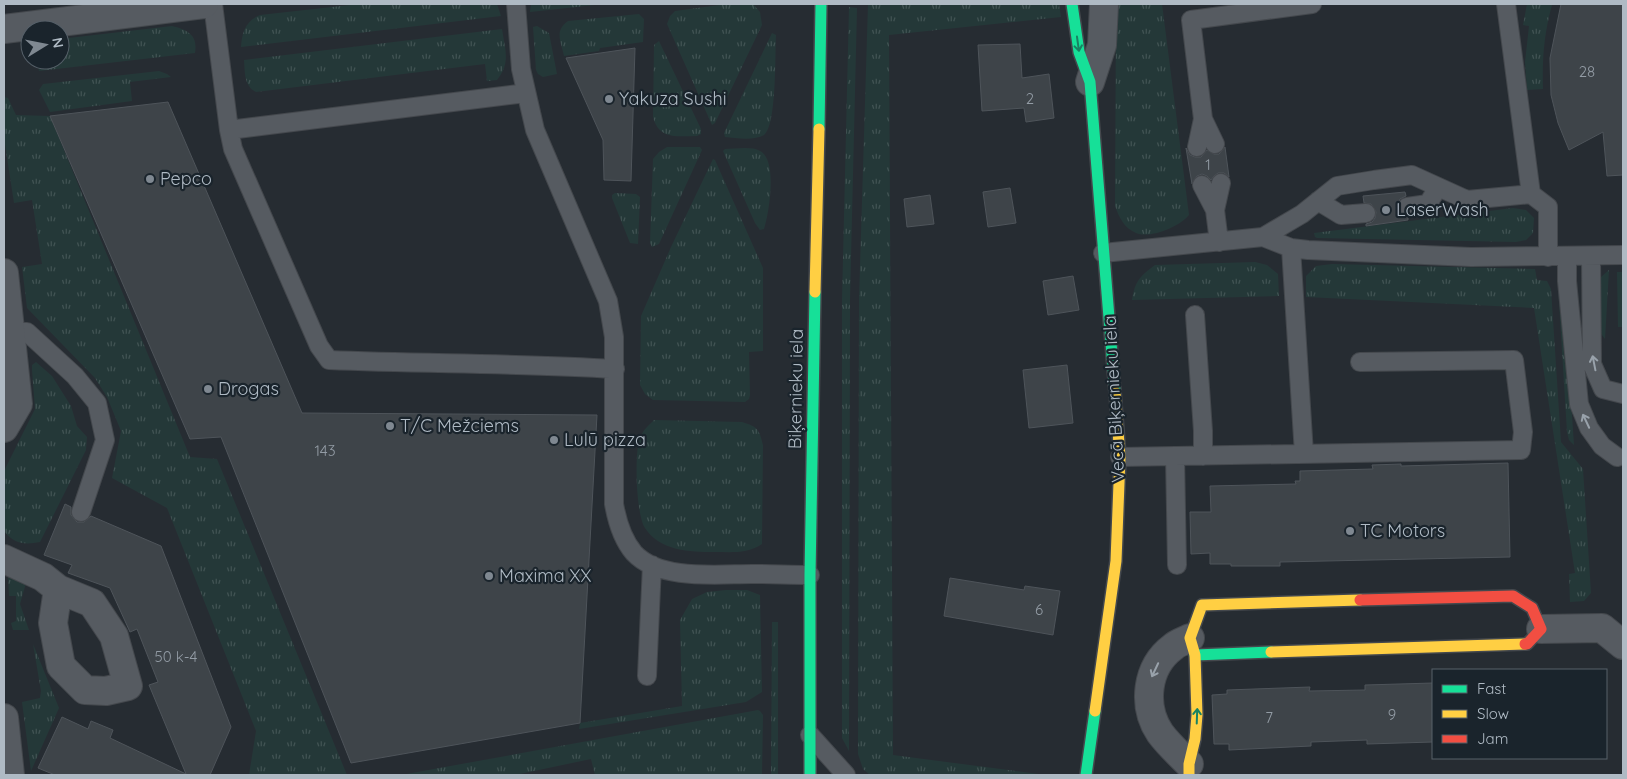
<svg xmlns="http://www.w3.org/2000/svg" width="1627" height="779" font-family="Quicksand,sans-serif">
  <defs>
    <pattern id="grass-tufts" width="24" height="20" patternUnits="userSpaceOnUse" patternTransform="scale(1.25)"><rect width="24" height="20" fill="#243838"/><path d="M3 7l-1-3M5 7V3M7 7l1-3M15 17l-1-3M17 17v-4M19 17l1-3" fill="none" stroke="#415353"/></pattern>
  </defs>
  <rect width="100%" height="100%" fill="#262c32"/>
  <path fill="url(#grass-tufts)" d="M359,4h138l4,12 -260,31c1,-14 4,-26 19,-32z
    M531,4h73l-74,8z
    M727,4h26l7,8 2,13 -47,98 -3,2 -45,-101 3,-8 5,-5z
    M868,4h191l2,13 -172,18 4,720 153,20h-176l-7,-6 -5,-15 1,-454z
    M1116,4h46l27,211c-10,12 -39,24 -53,18 -12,-5 -17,-16 -21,-27z
    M1527,4l25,1c-8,28 -10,55 -9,84l-16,1 -2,-28 4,-36 -6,-1z
    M849,7l8,1 -7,292 -1,451 -7,-13v-438z
    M639,14l5,5 -1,23 -43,6 -1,3 -35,5c-3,-15 -10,-25 4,-35z
    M172,26c16,4 26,9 23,27l-156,18 -2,-11h23v-21z
    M537,26l12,7 8,41 -14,3 -5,-3 -2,-4 -3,-43z
    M502,29c3,20 9,34 -5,51l-10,1 -2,-17 -229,28c-12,-6 -11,-19 -12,-32z
    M772,33l4,2c-1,17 1,91 -12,100 -10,6 -28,3 -39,2l-1,-4z
    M659,41l42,88v5l-4,2c-20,0 -38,4 -44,-19l1,-72z
    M159,71l8,3 4,3 -41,5 2,19 -82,11 -11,-22 4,-6z
    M4,97l4,1 8,17 34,1 140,341 27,2 130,316h-98l7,-44 -89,-223 -55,-30 9,-47 -14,-34 -12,-19 -68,-70 -5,-41 20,-3 -10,-64 -18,3 -10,-65z
    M667,147h33l2,3 -43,94 -7,3 -2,-4 3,-84 6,-7z
    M725,149c10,0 27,-3 35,2 18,9 9,62 4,78l-4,1 -5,-7 -32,-72z
    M713,159l2,1 48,108v83l-14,1 1,43 -1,4 -4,3 -92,-2 -8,-6 -5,-9 1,-69 30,-69z
    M615,193l21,1 4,3 -2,47 -8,-1 -18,-45v-3z
    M1513,208l13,2 8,8 -1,15 -7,7 -10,2 -199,-4 -2,-1 -1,-4z
    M1255,262l12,3 11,9 1,22 -147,4c3,-19 8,-24 23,-35z
    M1332,264l203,5 2,11 10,1 4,8 10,153 22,27 8,124 -7,8 -14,1 -1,-28 6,-1 -41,-265 -228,-11v-21l10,-10z
    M1609,270l-4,69 -6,-8 2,-54z
    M1617,272h6v55h-5z
    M1558,286l6,12 10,147 -5,-5 -2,-8z
    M36,362l16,14 19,30 6,20 10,11 -1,13 -46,92c-15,3 -26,2 -36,-11v-60l31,-62 -3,-39v-5z
    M654,420l88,2c16,5 17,7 21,23l-1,99c-15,10 -30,8 -48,8 -24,0 -54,-1 -69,-24 -9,-13 -11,-76 -5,-90 3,-8 8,-12 14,-18z
    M8,576l18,7 -6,21 9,26h-16l-2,-7 5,-2v-25h-7z
    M726,590h21l13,5 2,97 -16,10 -167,27 1,-6 102,-17 -2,-86 12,-21 15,-7z
    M772,622h6v153h-7z
    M33,644l26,64 -28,63 -9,-69 18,-4 1,-7z
    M758,710l2,1 3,4 -1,60h-167l-4,-16 -76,16h-114z"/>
  <path fill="#3e4449" stroke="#4e545a" d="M1561,4h62v171l-16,1 -4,-44 -34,18 -11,-27 -7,-28 -1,-37z
    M1020,44l2,34 27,-4 5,44 -28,4 -2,-14 -42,3 -4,-66z
    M635,48l-4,133 -27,-1 -1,-40 -37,-82z
    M168,102l134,311 295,2 -17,308 -229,40 -130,-326 -31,2 -140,-323z
    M1225,147l4,30 -5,-4h-6l-4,3 -3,4 -4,-4 -5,-2 -5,2 -5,8 -6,-36 4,7 5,2h6l6,-7 7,4h5z
    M1010,188l6,35 -28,4 -5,-35z
    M1405,192l1,4 -6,3 -4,9 3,6 9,4v2l-42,6v-2l6,-2 3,-4 1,-6 -5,-8 -7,-1 -1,-7z
    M930,195l4,29 -27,3 -3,-28z
    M1073,276l6,34 -31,5 -5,-34z
    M1067,365l6,58 -44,5 -6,-58z
    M1508,463l2,94 -230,5v4h-49v-2h-21v-11l-19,1 -1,-42h21l-1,-26 86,-2 -1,-3h5v-10l73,-2 -1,-4 29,-1v2z
    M65,504l6,3v8l6,7h7l7,-6 70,30 70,181 -21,48h-155l-17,-7 24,-51 26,12 3,-8 22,9 -3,8 76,36 -37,-89 9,-3 -21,-53 -7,3 -20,-44 -42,-15 4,-8 -28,-10z
    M950,578l74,12 1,-4 35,5 -7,44 -109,-19z
    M1433,683v59l-66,2v-4l-56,2v4l-82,4v-6h-15l-2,-49 15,-1v-4l83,-3 -1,4 56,-1v-5z"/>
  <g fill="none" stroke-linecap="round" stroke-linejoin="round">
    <g stroke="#44484d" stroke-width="20">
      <path id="lane" d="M213,4l16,126 4,19 86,197 10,14c96,4 191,3 286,9
        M516,4l5,65 14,61 73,171 6,36v167c3,17 8,35 20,49 26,28 84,21 118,21 20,0 39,1 58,1
        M1506,4l25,190
        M229,130l297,-37
        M1215,144l-12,-25 -12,-99 121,-16
        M1197,147l6,-28
        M1202,185l13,25
        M1318,201l23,14 25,-2
        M1407,207l21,-3 10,-17
        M1263,237l28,11 17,2 163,7 152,-2
        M1219,242l-4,-32 6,-27
        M1291,248l13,206
        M1103,253l160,-16 39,-23 35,-28 37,-6 38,-5 55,25 64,-6 17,13v50
        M1567,257v24l12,123 10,24 13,18 15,11
        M1591,257l1,107 11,25 20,5
        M1195,315l8,116v25
        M12,332h15l48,44 22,27 8,37 -24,72
        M1175,456l2,109
        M1120,457l401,-7 2,-18 -9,-72 -154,2
        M647,676l5,-111
        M810,735l36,40"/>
    </g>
    <g stroke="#44484d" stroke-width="30">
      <path id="street" d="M4,29l200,-25
        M1090,82l12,-37 2,-41
        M4,273l14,131 -14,24
        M4,559l39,18 15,12 34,14 22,33 14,50 -22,5 -21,-1 -24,-24 -8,-43 5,-34
        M1541,629l61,-1 21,17
        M4,718l6,57
        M1189,764c-10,-10 -21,-20 -29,-31 -18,-27 -14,-66 13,-86 4,-4 11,-6 17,-9"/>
    </g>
    <g stroke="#44484d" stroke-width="14">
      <path id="fast" d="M1072,4l7,48 11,30 25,310
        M819,129l2,-125
        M1195,655l76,-3
        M810,775v-200l5,-283
        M1086,775l9,-64"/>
    </g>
    <g stroke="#44484d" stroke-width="14">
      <path id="slow" d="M815,292l4,-163
        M1271,652l254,-8
        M1095,711l21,-150 4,-104 -5,-65
        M1189,775v-11l6,-25 2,-24 -2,-60 -5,-17 12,-33 158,-5"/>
    </g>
    <g stroke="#44484d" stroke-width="14">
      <path id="jam" d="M1360,600l153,-4 19,12 9,21 -14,15h-2"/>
    </g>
    <use href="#lane" stroke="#565b61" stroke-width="18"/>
    <use href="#street" stroke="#565b61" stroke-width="28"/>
    <use href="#fast" stroke="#16e098" stroke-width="11"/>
    <use href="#slow" stroke="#ffcf43" stroke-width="11"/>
    <use href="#jam" stroke="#f24e42" stroke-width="11"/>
  </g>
  <defs><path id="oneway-shaft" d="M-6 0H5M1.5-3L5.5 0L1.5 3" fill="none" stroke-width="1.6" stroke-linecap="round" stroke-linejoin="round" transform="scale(1.25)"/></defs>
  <g stroke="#188262">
    <use href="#oneway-shaft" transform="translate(1078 44) rotate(82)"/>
    <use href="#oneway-shaft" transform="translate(1197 716) rotate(-88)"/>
  </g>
  <g stroke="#99a2ab">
    <use href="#oneway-shaft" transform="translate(1594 363) rotate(-101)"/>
    <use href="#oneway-shaft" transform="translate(1586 421) rotate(-115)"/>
    <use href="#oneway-shaft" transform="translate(1155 670) rotate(115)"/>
  </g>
  <g fill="#7f8891" stroke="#1a242c" stroke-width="2">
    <circle cx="609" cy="99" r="5"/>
    <circle cx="150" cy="179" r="5"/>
    <circle cx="1386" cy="210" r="5"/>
    <circle cx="208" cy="389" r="5"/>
    <circle cx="390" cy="426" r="5"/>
    <circle cx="554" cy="440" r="5"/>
    <circle cx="1350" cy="531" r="5"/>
    <circle cx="489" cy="576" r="5"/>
  </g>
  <g text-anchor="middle" stroke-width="4.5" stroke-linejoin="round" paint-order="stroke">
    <g font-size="15" fill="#939ca5">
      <text x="1587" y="77">28</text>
      <text x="1030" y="104">2</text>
      <text x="1208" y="170">1</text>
      <text x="325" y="456">143</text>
      <text x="1039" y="615">6</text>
      <text x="176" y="662">50 k-4</text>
      <text x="1392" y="720">9</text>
      <text x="1269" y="723">7</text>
    </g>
    <g font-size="18" fill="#afbac4" stroke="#1a242c" text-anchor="start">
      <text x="619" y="105">Yakuza Sushi</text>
      <text x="160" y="185">Pepco</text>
      <text x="1396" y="216">LaserWash</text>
      <text x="218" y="395">Drogas</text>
      <text x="400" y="432">T/C Mežciems</text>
      <text x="564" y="446">Lulū pizza</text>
      <text x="1360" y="537">TC Motors</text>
      <text x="499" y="582">Maxima XX</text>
    </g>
    <g font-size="18" fill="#afbac4" stroke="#1a242c">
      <text transform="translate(796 389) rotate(-89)" y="6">Biķernieku iela</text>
      <text transform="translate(1114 399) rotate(-93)" y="6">Vecā Biķernieku iela</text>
    </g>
  </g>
  <rect width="1627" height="779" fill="none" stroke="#afbac4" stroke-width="10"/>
  <rect x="1432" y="669" width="175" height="90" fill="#1a242c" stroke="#566069"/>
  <rect x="1442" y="685" width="25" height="8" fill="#16e098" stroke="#566069"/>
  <text x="1477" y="694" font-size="15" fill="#afbac4">Fast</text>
  <rect x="1442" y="710" width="25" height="8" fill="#ffcf43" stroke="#566069"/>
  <text x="1477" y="719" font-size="15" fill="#afbac4">Slow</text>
  <rect x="1442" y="735" width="25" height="8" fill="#f24e42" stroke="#566069"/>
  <text x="1477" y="744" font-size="15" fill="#afbac4">Jam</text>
  <g transform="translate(45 45) rotate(80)"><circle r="24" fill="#1a242c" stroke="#566069"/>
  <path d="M0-4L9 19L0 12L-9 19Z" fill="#7f8891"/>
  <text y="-8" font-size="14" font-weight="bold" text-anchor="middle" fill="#afbac4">N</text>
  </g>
</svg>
